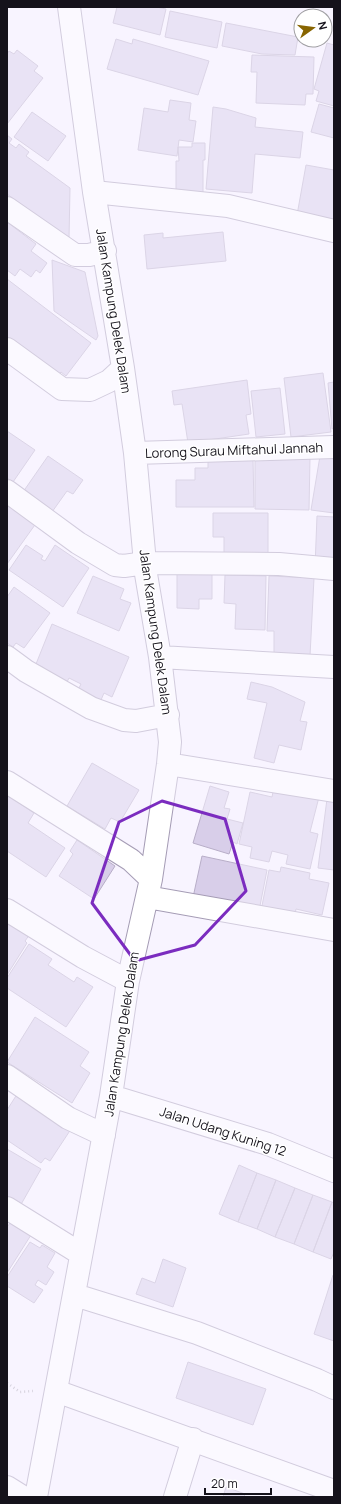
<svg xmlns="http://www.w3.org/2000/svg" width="341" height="1504" font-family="Manrope,sans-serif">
  <rect width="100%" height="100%" fill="#f8f4ff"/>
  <path fill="#d8cee9" stroke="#b8aec8" d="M117,7h39l10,2 -6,26 -47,-12z
    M170,11l52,11 -5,26 -52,-11z
    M226,23l72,14 -3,18 -33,-1 -40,-8z
    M116,39l16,5 1,-5 76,22 -11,34 -91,-26z
    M327,43l7,2v61l-18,-5 3,-10 -5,-2z
    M17,50l21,16 -4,5 9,7 -36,46v-70l2,-3 5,3z
    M252,55l62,2 -1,37h-7l-1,11 -49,-2 1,-31h-6z
    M170,100l21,3 -2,17 7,1 -3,21 -14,-2 -2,16 -39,-6 6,-42 24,4z
    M319,104l15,4v30l-23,-6z
    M213,107l13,2 30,9 -1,9 48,5 -3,26 -45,-4 -3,39 -46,-4z
    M32,112l34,24 -18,25 -34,-24z
    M7,135l5,4 -3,4 7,5 3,-4 10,8 -3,4 44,32 -1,51 -62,-45z
    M192,143h13v17h-2v37h-27v-36h3l-1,-14h14z
    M306,165l28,5v52l-37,-7z
    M7,222l29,22 -5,7 16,12 -7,10 -4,-3 -5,7 -11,-8 -5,7 -8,-6z
    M223,232l3,29 -79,8 -3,-34 19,-2v5z
    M52,260l33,12 13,64 -2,4 -42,-29z
    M7,279l84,64 -25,33 -5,-4 -8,9 -46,-35z
    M323,373l8,59 -40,5 -7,-59z
    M247,380l4,34 -5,1 3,19 -61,9 -6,-39 -8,1 -2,-14z
    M334,382v46l-2,1 -4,-46z
    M280,388l5,46 -29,3 -5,-46z
    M7,431l28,19 -22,32 -6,-4z
    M321,450l13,2v61l-23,-3z
    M48,456l35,24 -10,14 -6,-3 -15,21 -29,-20z
    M274,457h36l-1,53 -54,-1v-49h19z
    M208,460h45l1,47h-78v-27h19v-12h13z
    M7,500l30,22 -30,42z
    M213,513h55v47l-44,1v-24h-11z
    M317,516l17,1v51l-19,-1z
    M26,545l17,11 -2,3 4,2 10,-16 34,23 -26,39 -54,-37z
    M177,573l35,1v25h-13v10l-22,-1z
    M225,575l41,1 -1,54 -30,-1 1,-25 -12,-1z
    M93,576l31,13 -4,10 11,4 -12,28 -42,-18z
    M269,576l45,2 -4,78 -36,-1v-24h-7z
    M14,587l36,26 -26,35 -8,-5 -3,4 -6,-4v-46z
    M52,624l77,33 -17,40 -8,-4 -3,7 -23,-10 3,-6 -12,-6 -3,6 -24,-10 2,-6 -8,-4z
    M251,682l21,5 33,15 -5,19 7,1 -6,28 -22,-5 -5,18 -20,-5 13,-55 -20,-4z
    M92,763l47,27 -19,32 -9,-4 -6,11 -38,-23z
    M210,786l19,6 -5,16 6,1 -3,10 16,4 -6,21 -4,-2 -4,12 -36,-11z
    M274,787l45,10 -9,35 8,2 -8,35 -24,-5 2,-9 -16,-4 -3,11 -19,-4 2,-11 -13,-3 11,-52 22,5z
    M7,795l27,18 -6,10 37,25 -19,29 -39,-26z
    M327,799l7,1v70l-16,-2z
    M77,840l38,26 -21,33 -35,-23 14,-22 -3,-3z
    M202,856l65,14 -9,46 -66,-14z
    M281,867l29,6 -1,6 20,4 -7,32 -26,-6 -3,14 -33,-7 9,-46 11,2z
    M7,919l23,15 -5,7 2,2 -20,32z
    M29,944l23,15 -4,6 26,17 3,-5 16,10 -27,40 -59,-39v-10z
    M35,1017l54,35 -9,14 10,7 -18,30 -65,-41z
    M21,1088l54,35 -25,38 -5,-3 -4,5 -34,-23v-30z
    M7,1149l34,20 -22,39 -12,-8z
    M239,1165l18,8 -19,49 -19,-8z
    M257,1173l19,7 -19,49 -19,-7z
    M276,1180l19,8 -20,49 -18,-8z
    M295,1188l18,7 -19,49 -19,-7z
    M313,1195l19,7 -19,50 -19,-8z
    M332,1202l2,1v49l-3,7 -18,-7z
    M11,1222l20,13 -24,38v-46z
    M30,1242l10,6 2,-3 13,8 -8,14 7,5 -8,13 -8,-5 -3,5 8,5 -9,13 -27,-17v-9z
    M163,1259l23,9 -13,39 -37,-13 6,-16 13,5z
    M333,1275h1v66l-20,-7z
    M188,1362l78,27 -13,36 -77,-27z
    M226,1487l19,7 -1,3h-21z"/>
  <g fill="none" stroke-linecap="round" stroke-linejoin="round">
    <g stroke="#a59cb5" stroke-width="24">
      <path id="minor" d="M94,192l134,14 106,25
        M7,208l68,47h14l16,-4
        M7,349l55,40 28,1 19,-9 14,-13
        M135,453l199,-6
        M7,491l71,52 37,22 9,1 21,-3 134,1 55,5
        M7,657l19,14 65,37 33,12 12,1 32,-6
        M160,657l174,10
        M168,764l166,27
        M7,782l124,78 20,19
        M147,897l187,33
        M7,910l76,47 45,24
        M7,1076l61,42 36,17
        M111,1096l157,48 66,27
        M7,1208l74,46
        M75,1295l122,38 120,47 17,8
        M56,1391l278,100
        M7,1487l16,10
        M36,1497l75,-401 17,-115 23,-102 17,-115 2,-22 -10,-85 -14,-83 -11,-121 -12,-85 -29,-176 -25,-185
        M175,1497l18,-58"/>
    </g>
    <path stroke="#afabb6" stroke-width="2.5" stroke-dasharray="1 3" stroke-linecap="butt" d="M7,1383l13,9 13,-1"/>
    <use href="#minor" stroke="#fff" stroke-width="22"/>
  </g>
  <path d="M0 0H341V1504H0ZM162,801l63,18 21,72 -51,54 -60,16 -43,-58 27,-81z" fill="#f8f4ff" fill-opacity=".55" fill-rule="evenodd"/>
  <path fill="none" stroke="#7b2cbf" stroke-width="3" stroke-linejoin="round" d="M162,801l63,18 21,72 -51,54 -60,16 -43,-58 27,-81z"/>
  <g text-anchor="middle" stroke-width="3" stroke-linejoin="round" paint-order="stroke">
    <g font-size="13" fill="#15121b" stroke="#fff">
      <text transform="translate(114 311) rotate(81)" y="5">Jalan Kampung Delek Dalam</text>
      <text transform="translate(234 450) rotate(-2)" y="5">Lorong Surau Miftahul Jannah</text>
      <text transform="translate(156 632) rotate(82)" y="5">Jalan Kampung Delek Dalam</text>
      <text transform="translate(121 1034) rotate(-81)" y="5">Jalan Kampung Delek Dalam</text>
      <text transform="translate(223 1131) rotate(18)" y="5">Jalan Udang Kuning 12</text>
    </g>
  </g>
  <rect width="341" height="1504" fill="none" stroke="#15121b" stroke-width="16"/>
  <g transform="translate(313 28) rotate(76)"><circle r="19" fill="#ffffff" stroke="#a1a0a4"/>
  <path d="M0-3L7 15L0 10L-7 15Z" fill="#886501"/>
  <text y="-6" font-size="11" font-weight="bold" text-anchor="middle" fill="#15121b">N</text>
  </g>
  <path d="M205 1488v6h66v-6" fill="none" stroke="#15121b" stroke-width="2"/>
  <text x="211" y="1488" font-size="12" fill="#15121b" stroke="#ffffff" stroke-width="3" paint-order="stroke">20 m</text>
</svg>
